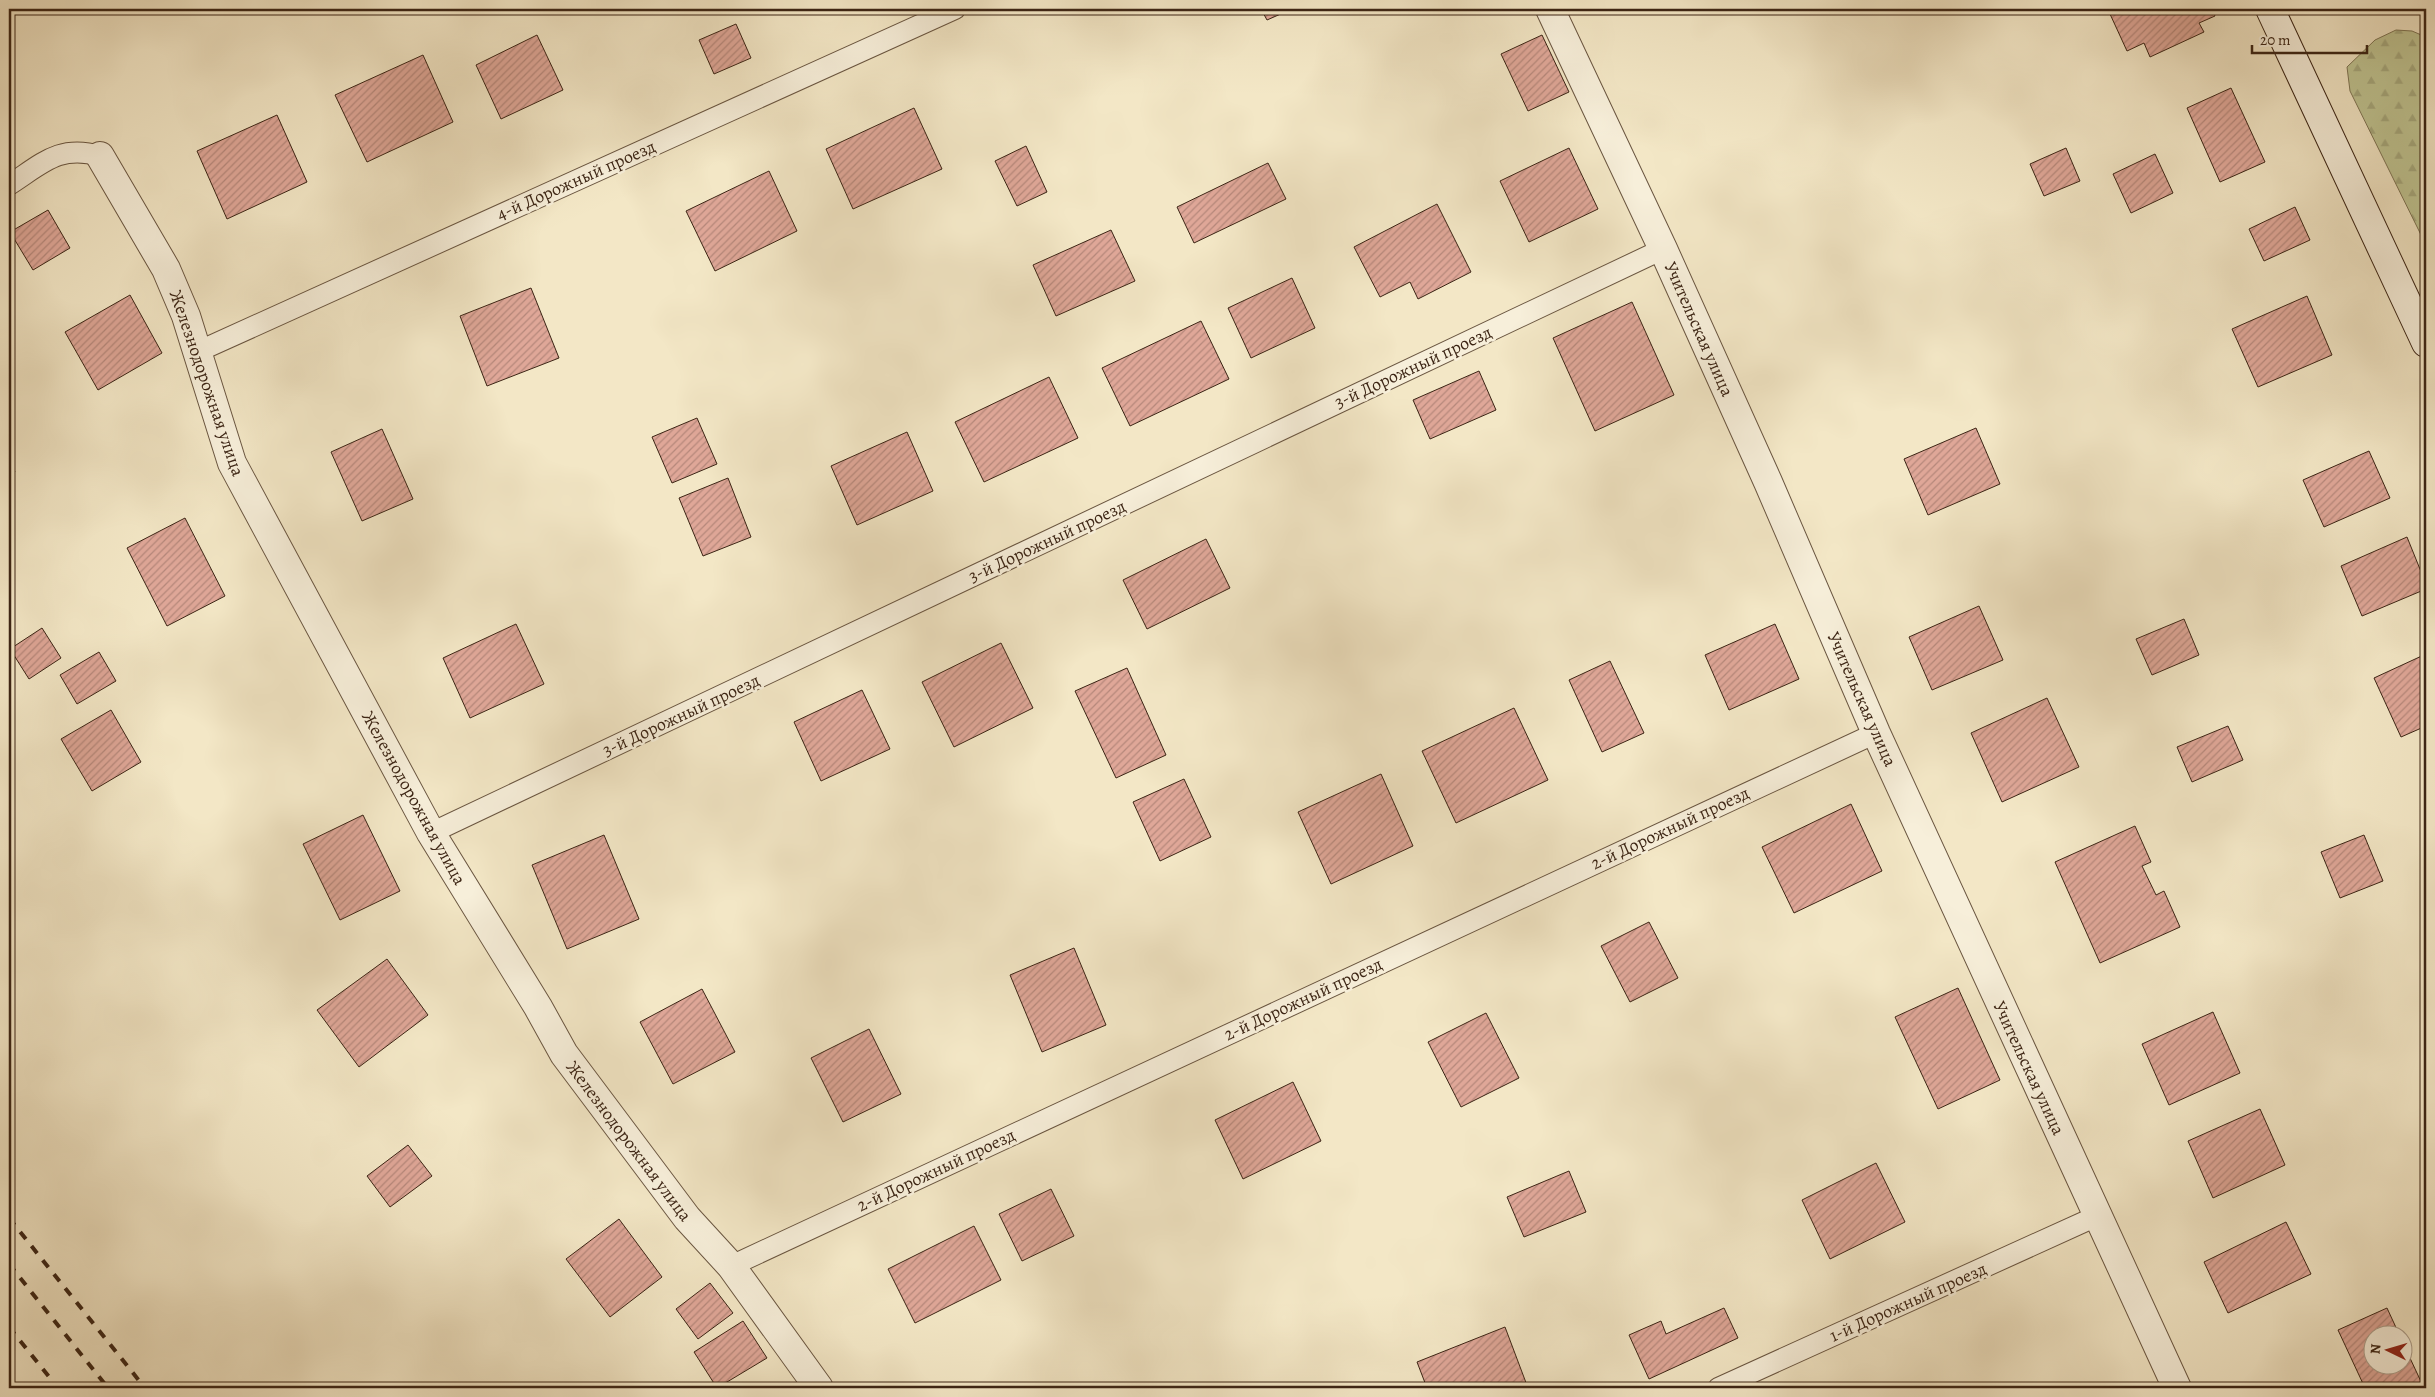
<svg xmlns="http://www.w3.org/2000/svg" width="2435" height="1397" font-family="Alegreya,serif">
  <defs>
    <pattern id="forest-firs" width="22" height="20" patternUnits="userSpaceOnUse" patternTransform="scale(1.25)"><rect width="22" height="20" fill="#bfc492"/><path d="M5 1l3.5 6h-7zM16 11l3.5 6h-7z" fill="#a5a87d"/></pattern>
    <pattern id="building-hatch" width="6" height="6" patternUnits="userSpaceOnUse" patternTransform="scale(1.25)"><rect width="6" height="6" fill="#dfa798"/><path d="M-1 1l2-2M0 6l6-6M5 7l2-2" fill="none" stroke="#b6887b"/></pattern>
  </defs>
  <rect width="100%" height="100%" fill="#f3e7c6"/>
  <filter id="stains"><feTurbulence type="fractalNoise" baseFrequency=".004" numOctaves="4"/><feColorMatrix values="0 0 0 0 .2 0 0 0 0 .09 0 0 0 0 .02 0 0 0 .5 -.17"/></filter>
  <radialGradient id="worn" r=".72"><stop offset=".6" stop-color="#630" stop-opacity="0"/><stop offset="1" stop-color="#630" stop-opacity=".3"/></radialGradient>
  <path fill="url(#forest-firs)" stroke="#7e7454" d="M2396,30l16,1 14,6v208l-76,-154 -3,-24 28,-27z"/>
  <path fill="url(#building-hatch)" stroke="#3c2515" d="M1261,9h31l-25,11z
    M2122,9h90l3,7 -16,7 5,9 -54,25 -6,-14 -17,8 -17,-37z
    M736,24l15,34 -37,16 -15,-34z
    M537,35l26,55 -62,29 -25,-54z
    M1542,35l27,57 -41,19 -27,-57z
    M423,55l30,67 -86,40 -32,-67z
    M2231,88l34,74 -45,20 -33,-74z
    M914,108l28,61 -89,40 -27,-60z
    M277,115l30,67 -80,37 -30,-68z
    M1026,146l21,46 -30,14 -22,-45z
    M1569,148l29,61 -69,33 -29,-61z
    M2066,148l14,33 -36,15 -14,-32z
    M2155,154l18,39 -42,20 -18,-39z
    M1268,163l18,36 -92,44 -17,-36z
    M769,171l28,60 -82,40 -29,-60z
    M1437,204l34,68 -53,27 -8,-17 -30,15 -26,-50z
    M2295,207l15,33 -46,21 -15,-32z
    M48,210l22,38 -37,22 -23,-38z
    M1111,230l24,51 -79,35 -23,-51z
    M1292,278l23,50 -64,30 -23,-50z
    M531,288l28,70 -72,28 -27,-70z
    M130,295l32,58 -64,37 -33,-58z
    M2307,296l25,59 -74,32 -26,-58z
    M1632,302l42,93 -79,36 -42,-93z
    M1201,321l28,58 -99,47 -28,-58z
    M1479,371l17,39 -66,29 -17,-39z
    M1049,377l29,61 -94,44 -29,-60z
    M697,418l20,46 -45,19 -20,-46z
    M1976,428l24,56 -72,31 -24,-56z
    M382,429l31,70 -51,22 -31,-69z
    M907,432l26,59 -76,34 -26,-59z
    M2369,451l21,47 -66,29 -21,-47z
    M9,460l6,12 -6,3z
    M728,478l23,59 -48,19 -24,-58z
    M185,518l40,78 -58,30 -40,-78z
    M2407,537l19,47v5l-64,27 -21,-50z
    M1206,539l24,49 -83,41 -24,-49z
    M1979,606l24,54 -71,30 -23,-53z
    M2184,619l15,36 -47,20 -16,-36z
    M516,624l28,60 -74,34 -27,-60z
    M1775,624l24,55 -70,31 -24,-55z
    M42,628l19,30 -32,21 -19,-30z
    M1001,643l32,65 -79,39 -32,-65z
    M99,652l17,29 -39,23 -17,-29z
    M2426,654v72l-25,11 -27,-59z
    M1610,661l34,72 -42,19 -33,-72z
    M1127,668l39,87 -50,23 -41,-87z
    M862,690l28,59 -69,32 -27,-59z
    M2047,698l32,69 -77,35 -31,-69z
    M1514,708l34,72 -92,43 -34,-72z
    M111,710l30,52 -49,29 -31,-52z
    M2228,726l15,34 -51,22 -15,-35z
    M1381,774l32,72 -82,38 -33,-72z
    M1184,779l27,58 -51,24 -27,-59z
    M1851,804l31,67 -88,42 -32,-66z
    M363,815l37,76 -60,29 -37,-76z
    M2135,826l16,36 -9,4 14,29 8,-4 16,36 -80,36 -45,-101z
    M604,835l35,84 -72,30 -35,-84z
    M2364,835l19,46 -43,17 -19,-46z
    M1649,922l29,56 -48,24 -29,-56z
    M1074,948l32,77 -64,27 -32,-77z
    M387,959l41,56 -69,52 -42,-57z
    M1958,988l42,92 -62,29 -43,-92z
    M702,989l33,63 -62,32 -33,-62z
    M2213,1012l27,61 -71,32 -27,-61z
    M1486,1013l33,65 -58,29 -33,-65z
    M869,1029l32,65 -58,28 -32,-64z
    M1293,1082l28,59 -78,38 -28,-59z
    M2260,1109l25,56 -72,33 -25,-57z
    M408,1145l24,31 -42,31 -23,-31z
    M1876,1163l29,59 -75,37 -28,-59z
    M1569,1171l17,41 -62,25 -17,-40z
    M1051,1189l23,47 -52,25 -23,-47z
    M619,1219l43,58 -52,40 -44,-58z
    M2286,1222l25,52 -83,39 -24,-51z
    M974,1226l27,54 -86,43 -27,-54z
    M710,1283l23,30 -35,26 -22,-30z
    M1724,1308l14,30 -89,41 -20,-44 32,-14 5,13z
    M2387,1308l12,26h-27v30h30v-23l22,47h-59l-27,-58z
    M743,1321l24,37 -50,30 -23,-36z
    M1505,1327l23,61h-101l-10,-26z"/>
  <g fill="none" stroke-linecap="round" stroke-linejoin="round">
    <g stroke="#6a5641" stroke-width="22">
      <path id="lane" d="M9,185c33,-21 50,-41 91,-29
        M197,352l758,-343
        M431,833l1232,-584
        M731,1266l1145,-533
        M1718,1388l379,-172"/>
    </g>
    <g stroke="#6a5641" stroke-width="30">
      <path id="street" d="M1550,9l113,240 105,233 108,251 301,655
        M100,156l66,113 20,47 46,147 199,370 107,174 26,47 123,164 44,48 88,122"/>
    </g>
    <g stroke="#3c2515" stroke-width="30">
      <path id="secondary" d="M2270,9l156,334"/>
    </g>
    <use href="#lane" stroke="#f7efda" stroke-width="20"/>
    <use href="#street" stroke="#f7efda" stroke-width="28"/>
    <use href="#secondary" stroke="#f7efda" stroke-width="28"/>
    <path stroke="#3c2515" stroke-width="4" stroke-dasharray="9 9" stroke-linecap="butt" d="M9,1218l136,170
      M9,1264l99,124
      M9,1327l49,61"/>
  </g>
  <g text-anchor="middle" stroke-width="5" stroke-linejoin="round" paint-order="stroke">
    <g font-size="18" fill="#3c2515" stroke="#f7efda">
      <text transform="translate(576 180) rotate(-24)" y="6">4-й Дорожный проезд</text>
      <text transform="translate(1699 329) rotate(66)" y="6">Учительская улица</text>
      <text transform="translate(1413 367) rotate(-25)" y="6">3-й Дорожный проезд</text>
      <text transform="translate(207 383) rotate(71)" y="6">Железнодорожная улица</text>
      <text transform="translate(1047 541) rotate(-25)" y="6">3-й Дорожный проезд</text>
      <text transform="translate(1862 699) rotate(66)" y="6">Учительская улица</text>
      <text transform="translate(681 715) rotate(-25)" y="6">3-й Дорожный проезд</text>
      <text transform="translate(414 798) rotate(61)" y="6">Железнодорожная улица</text>
      <text transform="translate(1670 828) rotate(-25)" y="6">2-й Дорожный проезд</text>
      <text transform="translate(1303 999) rotate(-25)" y="6">2-й Дорожный проезд</text>
      <text transform="translate(2029 1068) rotate(65)" y="6">Учительская улица</text>
      <text transform="translate(629 1141) rotate(53)" y="6">Железнодорожная улица</text>
      <text transform="translate(936 1170) rotate(-25)" y="6">2-й Дорожный проезд</text>
      <text transform="translate(1908 1302) rotate(-24)" y="6">1-й Дорожный проезд</text>
    </g>
  </g>
  <rect width="2435" height="1397" fill="none" stroke="#f3e7c6" stroke-width="30"/>
  <rect x="10" y="10" width="2415" height="1377" fill="none" stroke="#3c2515" stroke-width="2.5"/>
  <rect x="15" y="15" width="2405" height="1367" fill="none" stroke="#3c2515"/>
  <g transform="translate(2388 1350) rotate(275)"><circle r="24" fill="#f7efda" stroke="#ac9e8b"/>
  <path d="M0-4L9 19L0 12L-9 19Z" fill="#8f2418"/>
  <text y="-8" font-size="14" font-weight="bold" text-anchor="middle" fill="#3c2515">N</text>
  </g>
  <path d="M2252 45v8h115v-8" fill="none" stroke="#3c2515" stroke-width="2.5"/>
  <text x="2260" y="45" font-size="15" fill="#3c2515" stroke="#f7efda" stroke-width="4" paint-order="stroke">20 m</text>
  <rect width="100%" height="100%" filter="url(#stains)"/>
  <rect width="100%" height="100%" fill="url(#worn)"/>
</svg>
